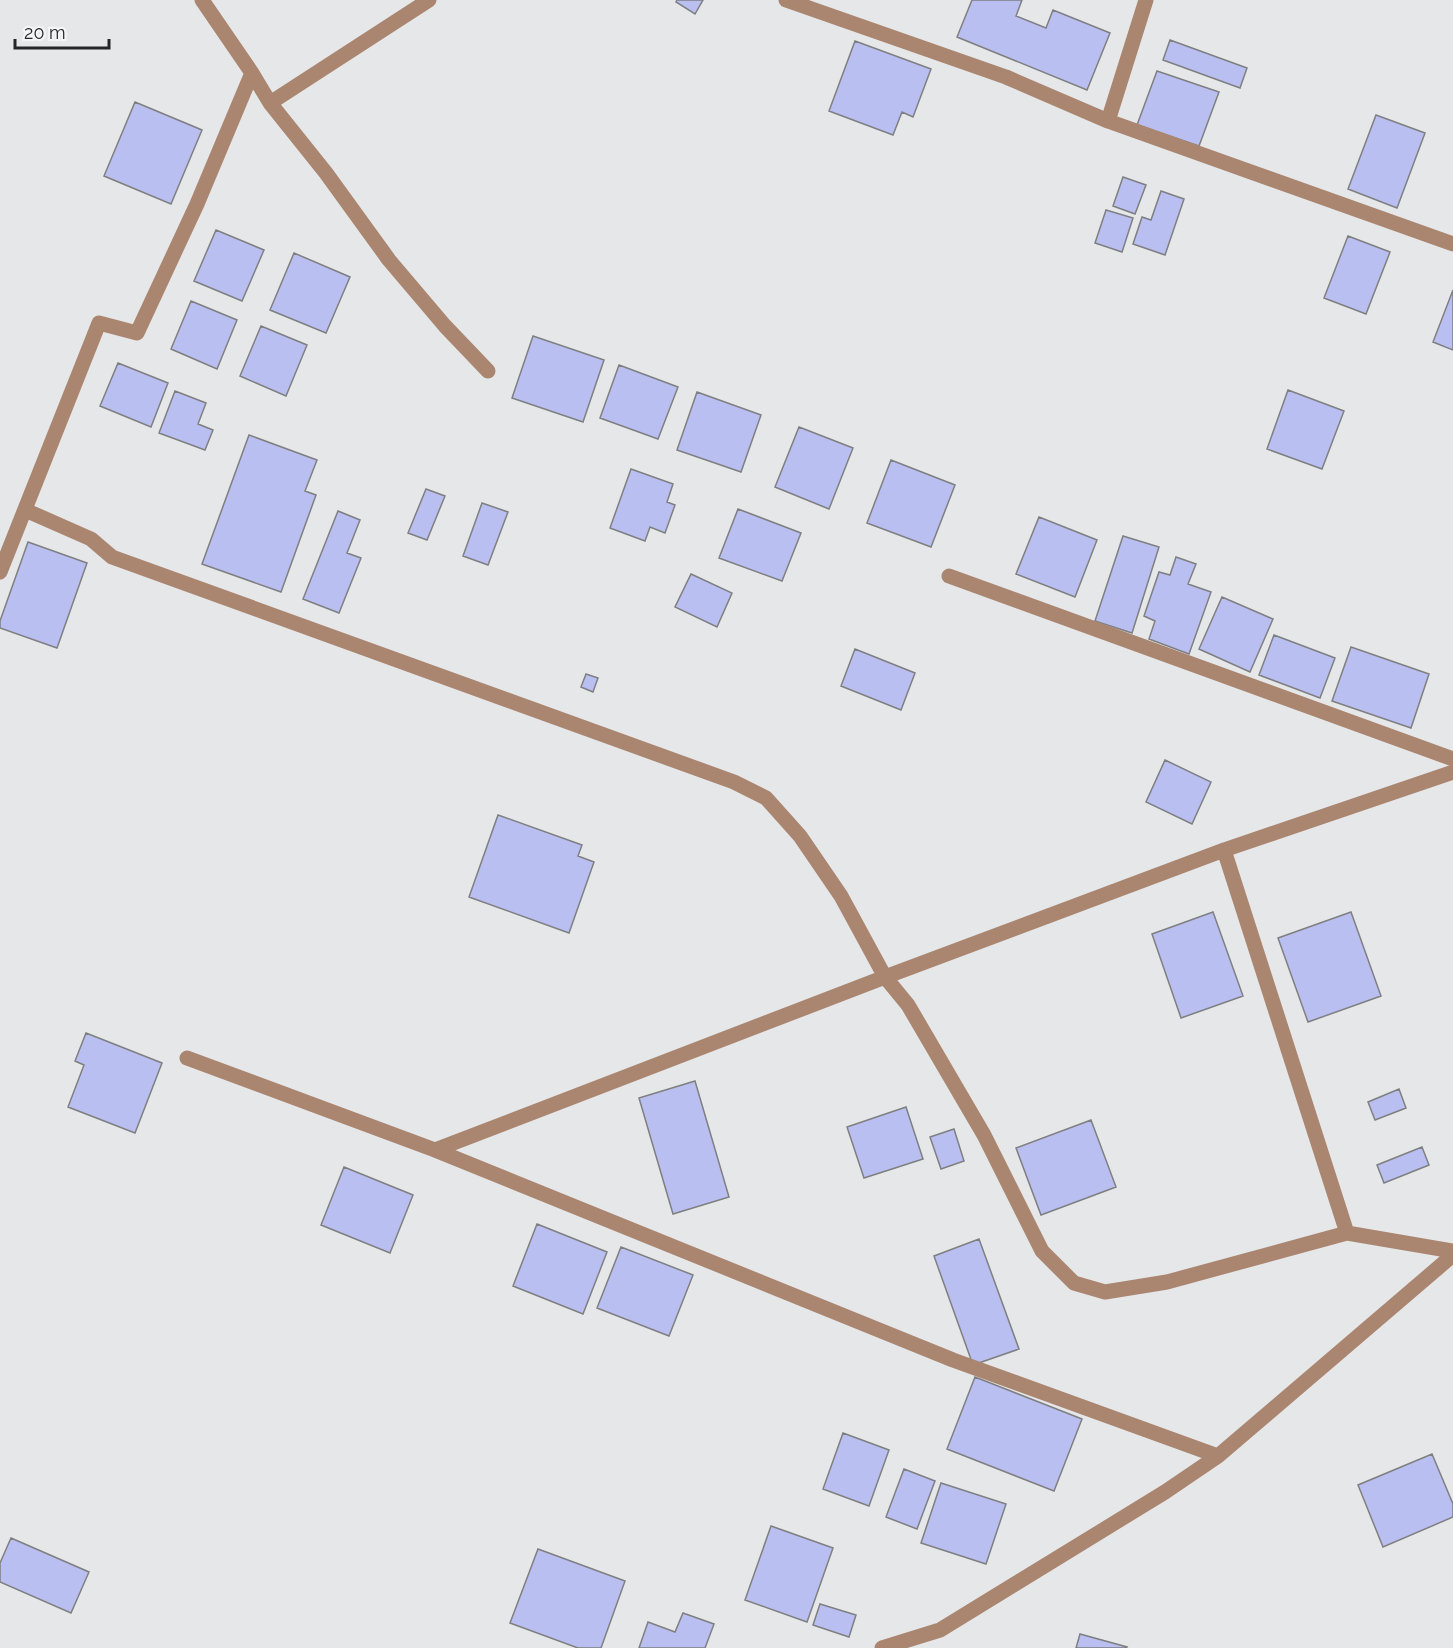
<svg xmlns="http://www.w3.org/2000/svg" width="1453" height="1648" font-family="Raleway,sans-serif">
  <rect width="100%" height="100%" fill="#e6e7e9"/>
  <path fill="#babff1" stroke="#7f7f81" stroke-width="1.5" d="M677,0h26l-8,14 -19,-12z
    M972,0h50l-6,16 30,12 7,-18 57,23 -23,57 -130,-53z
    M1170,40l77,28 -7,20 -77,-28z
    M855,41l76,28 -18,48 -11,-5 -9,23 -64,-24z
    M1157,71l62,21 -20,54 -62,-21z
    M135,102l67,28 -31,74 -67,-28z
    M1376,115l49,18 -28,75 -49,-19z
    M1123,177l23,8 -11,29 -22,-8z
    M1161,191l23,8 -19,56 -32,-11 9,-27 9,3z
    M1106,210l27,8 -11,34 -27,-9z
    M216,230l48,20 -22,51 -48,-20z
    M1348,236l42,16 -24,62 -42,-16z
    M294,253l56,24 -24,56 -56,-23z
    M1453,290v60l-20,-8z
    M191,301l46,19 -20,49 -46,-20z
    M261,326l46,19 -21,51 -46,-20z
    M533,336l71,24 -21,62 -71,-24z
    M118,363l50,20 -17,44 -51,-21z
    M619,365l59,22 -20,52 -58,-21z
    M1288,390l56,21 -22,58 -55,-20z
    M175,391l31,12 -8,21 15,6 -8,20 -46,-17z
    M697,392l64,23 -20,57 -64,-22z
    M799,427l54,21 -24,61 -54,-22z
    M249,435l68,25 -12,31 11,4 -35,97 -79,-28z
    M891,460l64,25 -24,62 -64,-24z
    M631,469l42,15 -6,18 8,3 -10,28 -15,-6 -5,14 -35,-13z
    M426,489l19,7 -18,44 -19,-7z
    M482,503l26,9 -20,53 -25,-9z
    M738,509l63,24 -19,48 -63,-23z
    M338,511l22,9 -13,33 14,5 -22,55 -36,-14z
    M1039,517l58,23 -22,57 -59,-23z
    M1123,536l36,11 -27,86 -37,-12z
    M28,542l59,21 -30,85 -57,-20v-7z
    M1176,557l20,7 -8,20 23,8 -22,62 -40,-15 6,-18 -11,-5 15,-44 11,3z
    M691,574l41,19 -15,34 -42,-20z
    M1222,597l51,22 -23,53 -51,-23z
    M1274,635l61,23 -15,40 -61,-23z
    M1351,647l78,27 -18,54 -79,-27z
    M855,649l60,24 -14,37 -60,-24z
    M586,674l12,4 -5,14 -12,-5z
    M1165,760l46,22 -19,42 -46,-22z
    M498,815l84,30 -4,11 16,6 -25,71 -100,-36z
    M1213,912l30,84 -62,22 -29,-84z
    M1351,912l30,84 -73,26 -30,-84z
    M86,1033l76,30 -27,70 -67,-26 16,-42 -9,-4z
    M695,1081l34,116 -56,17 -34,-116z
    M1399,1089l7,19 -31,12 -7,-18z
    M906,1107l17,52 -59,19 -17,-51z
    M1091,1120l25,67 -75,28 -25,-67z
    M954,1129l10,32 -23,8 -11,-32z
    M1422,1147l7,18 -45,18 -7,-18z
    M344,1167l69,28 -23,58 -69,-28z
    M537,1224l70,28 -24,62 -70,-28z
    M979,1239l40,110 -46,16 -39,-109z
    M621,1247l72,28 -24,61 -72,-28z
    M975,1377l107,42 -28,72 -107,-42z
    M843,1433l46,17 -20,56 -46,-17z
    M1432,1454l21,50v13l-70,30 -25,-62z
    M904,1469l31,12 -18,48 -31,-12z
    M941,1483l65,21 -20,60 -65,-21z
    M771,1526l62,22 -26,74 -62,-22z
    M11,1538l78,34 -18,41 -71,-31v-19z
    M538,1549l87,32 -24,67h-23l-68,-25z
    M820,1604l36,11 -7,22 -36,-12z
    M683,1613l31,11 -9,24h-66l9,-26 27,10z
    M1080,1634l47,13 -1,1h-50z"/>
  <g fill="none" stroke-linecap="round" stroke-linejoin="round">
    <path stroke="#aa8671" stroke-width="15" d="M202,0l50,73 18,30 159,-103
      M786,0l220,77 102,44 345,123
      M270,103l56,70 63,87 56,66 43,45
      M1108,121l38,-121
      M25,510l66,29 21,18 622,225 32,16 34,38 41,60 44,81 23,28 76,130 58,116 32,32 31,9 62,-10 180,-49 106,18
      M0,572l99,-249 38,10 60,-129 55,-131
      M949,576l504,183
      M1224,850l123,383
      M187,1058l248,92 518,210 265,96
      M435,1150l450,-173 339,-127 229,-78
      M882,1648l58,-18 225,-138 53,-36 235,-201"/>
  </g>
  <path d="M15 39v9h94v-9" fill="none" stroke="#252626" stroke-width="3"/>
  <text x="24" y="39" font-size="18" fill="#252626" stroke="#f3f5f6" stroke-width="4.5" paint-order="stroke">20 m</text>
</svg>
